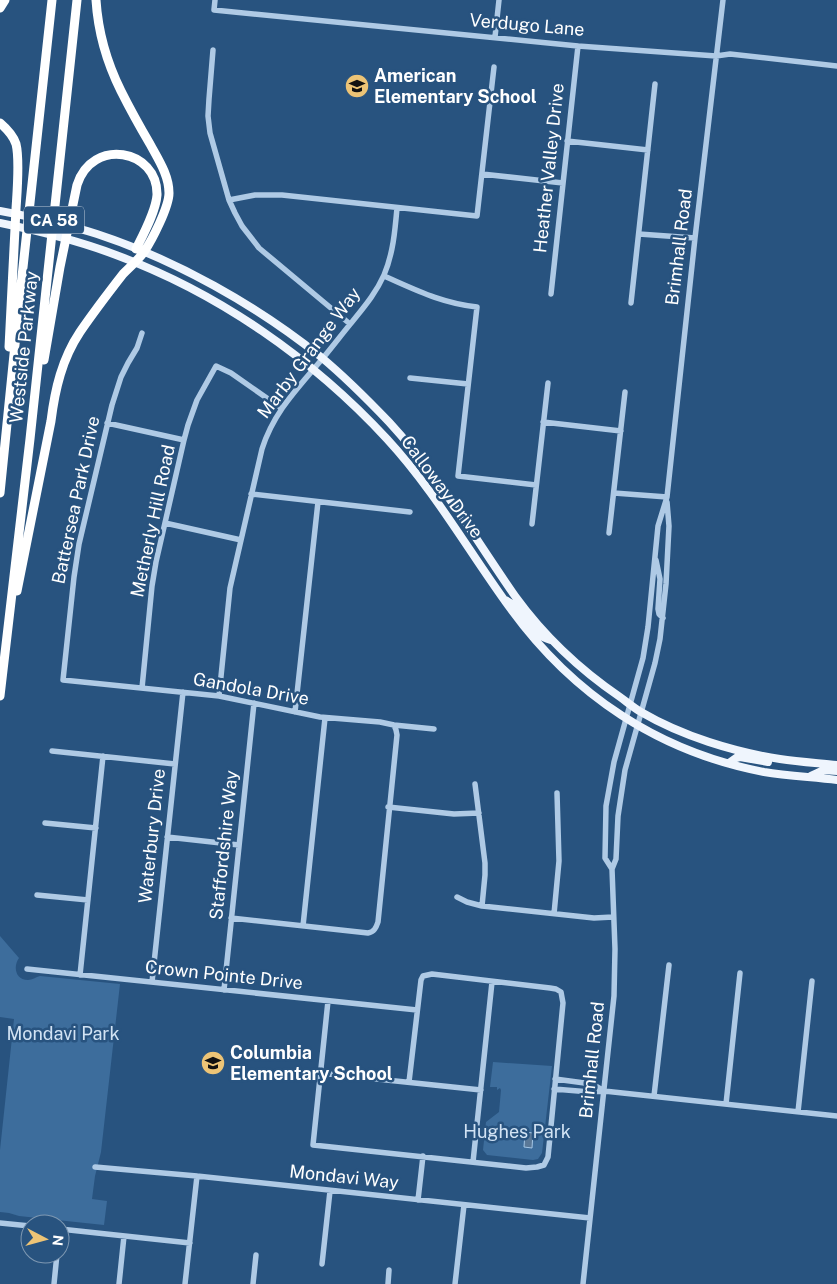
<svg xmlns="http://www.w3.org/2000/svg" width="837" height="1284" font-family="'Public Sans',sans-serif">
  <rect width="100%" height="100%" fill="#28537f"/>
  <path fill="#3d6d9c" d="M0,936l19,22c-6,8 -4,22 9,22 4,0 8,-3 12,-4l80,8 -19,168 -6,24 -3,23 15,2 -3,24 -85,-9 -10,-3 -9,-1v-62l14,-131 -14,-2z
    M493,1062l59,4 -10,87 -4,6 -5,1 -46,-5 -4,-5 3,-28 13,-10 2,-22 -1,-2 -3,2v-3h-7z"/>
  <path fill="#5a7897" stroke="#a4c6e6" d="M525,1132l8,1 -1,15 -8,-1z"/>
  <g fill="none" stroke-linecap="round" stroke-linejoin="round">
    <path stroke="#afcae5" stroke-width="5.5" d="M215,0l-1,10 364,36 138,10 14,-2 107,12
      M495,37l4,-37
      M213,50l-4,49 -1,17 2,17 19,67 6,13 7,13 17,22 91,76
      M567,141l81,9
      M482,174l81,9
      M229,200l26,-5h27l195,21 17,-149
      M639,234l56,4
      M384,276c32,14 57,27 93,31l-19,169 78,9
      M551,294l27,-248
      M631,303l24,-219
      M142,333l-5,15 -9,15 -7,14 -9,28 -33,139 -5,33 -11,103 156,16 101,21 60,5 14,3 40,4
      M410,378l58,6
      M543,422l78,9
      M107,423l77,17
      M614,493l53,4
      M251,494l159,18
      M165,523l76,17
      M532,524l16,-141
      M609,533l16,-141
      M656,560l4,19 -2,30 1,5 4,4
      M142,688l10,-102 4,-24 28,-122 4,-15 9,-25 19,-34 15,7 50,35
      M219,696l11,-108 32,-139c12,-38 37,-62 61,-91 10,-12 19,-24 29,-36 12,-15 24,-29 32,-47 9,-21 11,-44 13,-67
      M295,712l23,-210
      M52,751l123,13
      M475,784l10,79v12l-3,31
      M388,807l66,7 25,-1
      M45,823l51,5
      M167,837l72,8
      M612,869l-7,-11 1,-52 8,-44 29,-104 5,-31 10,-101 9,-29 28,-259 28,-238
      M37,895l51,5
      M457,897l10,5 15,4 112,12 19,-1
      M554,914l5,-53 -2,-68
      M231,918l137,15c6,-1 8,-5 10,-11l19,-187 -1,-5 -2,-5
      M303,926l22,-208
      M27,969l390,41
      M80,975l23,-219
      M152,982l31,-290
      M224,990l30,-287
      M328,1001l-15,144 213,23 11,-1 7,-2 4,-8 15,-154 -2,-11 -5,-3 -6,-1 -118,-14 -9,2 -2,4 -12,102
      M320,1073l161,17
      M555,1079l37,5 12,7
      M554,1089l36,3 14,-1 233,25
      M654,1096l15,-131
      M726,1104l14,-131
      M798,1112l14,-131
      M473,1162l19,-180
      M95,1167l102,9 393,42
      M418,1200l5,-44
      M0,1223l30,3
      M60,1229l130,14
      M322,1264l8,-73
      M54,1284l3,-30
      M119,1284l5,-48
      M185,1284l12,-108
      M253,1284l3,-29
      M388,1284l1,-14
      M455,1284l9,-79
      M583,1284l31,-288 1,-47 -3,-80 4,-10 2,-43 7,-46 30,-107 5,-24 6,-55 3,-58 -2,-24"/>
    <path stroke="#eff5fd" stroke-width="8" d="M0,211c32,6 65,13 97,23 79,26 159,71 224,123 24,20 46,42 68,65 49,53 85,115 126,174 29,40 64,73 105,101 7,5 14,11 21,15 41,24 93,40 139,47 19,3 38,4 57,6
      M0,223c39,8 79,18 116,32 103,38 197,104 271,184 48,52 82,113 123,169 63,87 149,144 254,164 24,4 49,5 73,8
      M505,600c20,8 24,35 46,40
      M729,763l7,-5 4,-1 28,5
      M811,776l13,-6 13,1"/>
    <path stroke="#fff" stroke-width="9" d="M0,8l5,-8
      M0,123c7,6 13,12 16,21 4,16 1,48 0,65 -2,46 -5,92 -7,138
      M44,360l16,-93 17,-82c15,-48 81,-36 80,10 -1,16 -14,40 -21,54
      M0,493l20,-198 32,-295
      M17,591l34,-170c4,-32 11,-62 29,-89 13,-19 29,-40 43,-58 7,-7 15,-14 21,-22 8,-12 25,-45 25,-59 0,-18 -11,-34 -19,-49 -10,-17 -20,-35 -29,-53 -14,-28 -23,-60 -25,-91
      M0,696l30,-257 47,-439"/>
  </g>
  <defs>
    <g id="school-disc" transform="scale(1.25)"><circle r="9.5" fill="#edc476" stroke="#28537f"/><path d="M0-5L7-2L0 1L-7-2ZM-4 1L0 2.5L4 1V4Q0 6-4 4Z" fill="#111"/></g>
  </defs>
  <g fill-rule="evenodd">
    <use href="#school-disc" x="357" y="86"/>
    <use href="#school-disc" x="213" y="1063"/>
  </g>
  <g text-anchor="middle" stroke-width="5" stroke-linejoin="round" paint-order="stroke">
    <rect fill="#28537f" stroke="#becbd9" stroke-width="1" x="24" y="206.5" width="60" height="27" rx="4"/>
    <g font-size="16" font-weight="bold" fill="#fff">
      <text x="54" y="226">CA 58</text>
    </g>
    <g font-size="18" fill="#fff" stroke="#28537f">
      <text transform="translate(527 25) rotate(5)" y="6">Verdugo Lane</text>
      <text transform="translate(549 168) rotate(-84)" y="6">Heather Valley Drive</text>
      <text transform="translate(679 247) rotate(-83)" y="6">Brimhall Road</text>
      <text transform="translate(24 347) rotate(-84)" y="6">Westside Parkway</text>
      <text transform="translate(309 353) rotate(-53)" y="6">Marby Grange Way</text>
      <text transform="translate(442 487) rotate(53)" y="6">Calloway Drive</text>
      <text transform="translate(76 500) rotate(-78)" y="6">Battersea Park Drive</text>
      <text transform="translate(153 521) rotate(-78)" y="6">Metherly Hill Road</text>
      <text transform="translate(251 689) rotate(10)" y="6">Gandola Drive</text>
      <text transform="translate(152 836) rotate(-84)" y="6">Waterbury Drive</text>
      <text transform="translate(224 845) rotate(-84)" y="6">Staffordshire Way</text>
      <text transform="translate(224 975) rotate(6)" y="6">Crown Pointe Drive</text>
      <text transform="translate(592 1060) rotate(-84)" y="6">Brimhall Road</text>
      <text transform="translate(344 1177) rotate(6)" y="6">Mondavi Way</text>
    </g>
    <g font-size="18" font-weight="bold" fill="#fff" stroke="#28537f" text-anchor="start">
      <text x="374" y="82">American<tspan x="374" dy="21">Elementary School</tspan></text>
      <text x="230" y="1059">Columbia<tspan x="230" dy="21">Elementary School</tspan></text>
    </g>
    <g font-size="18" fill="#d2e3f4" stroke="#28537f">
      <text x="63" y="1040">Mondavi Park</text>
      <text x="517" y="1138">Hughes Park</text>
    </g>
  </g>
  <g transform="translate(45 1239) rotate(96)"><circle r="24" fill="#28537f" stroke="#7e98b2"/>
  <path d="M0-4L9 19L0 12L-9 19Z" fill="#edc476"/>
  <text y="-8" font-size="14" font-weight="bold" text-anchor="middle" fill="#ffffff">N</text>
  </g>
</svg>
